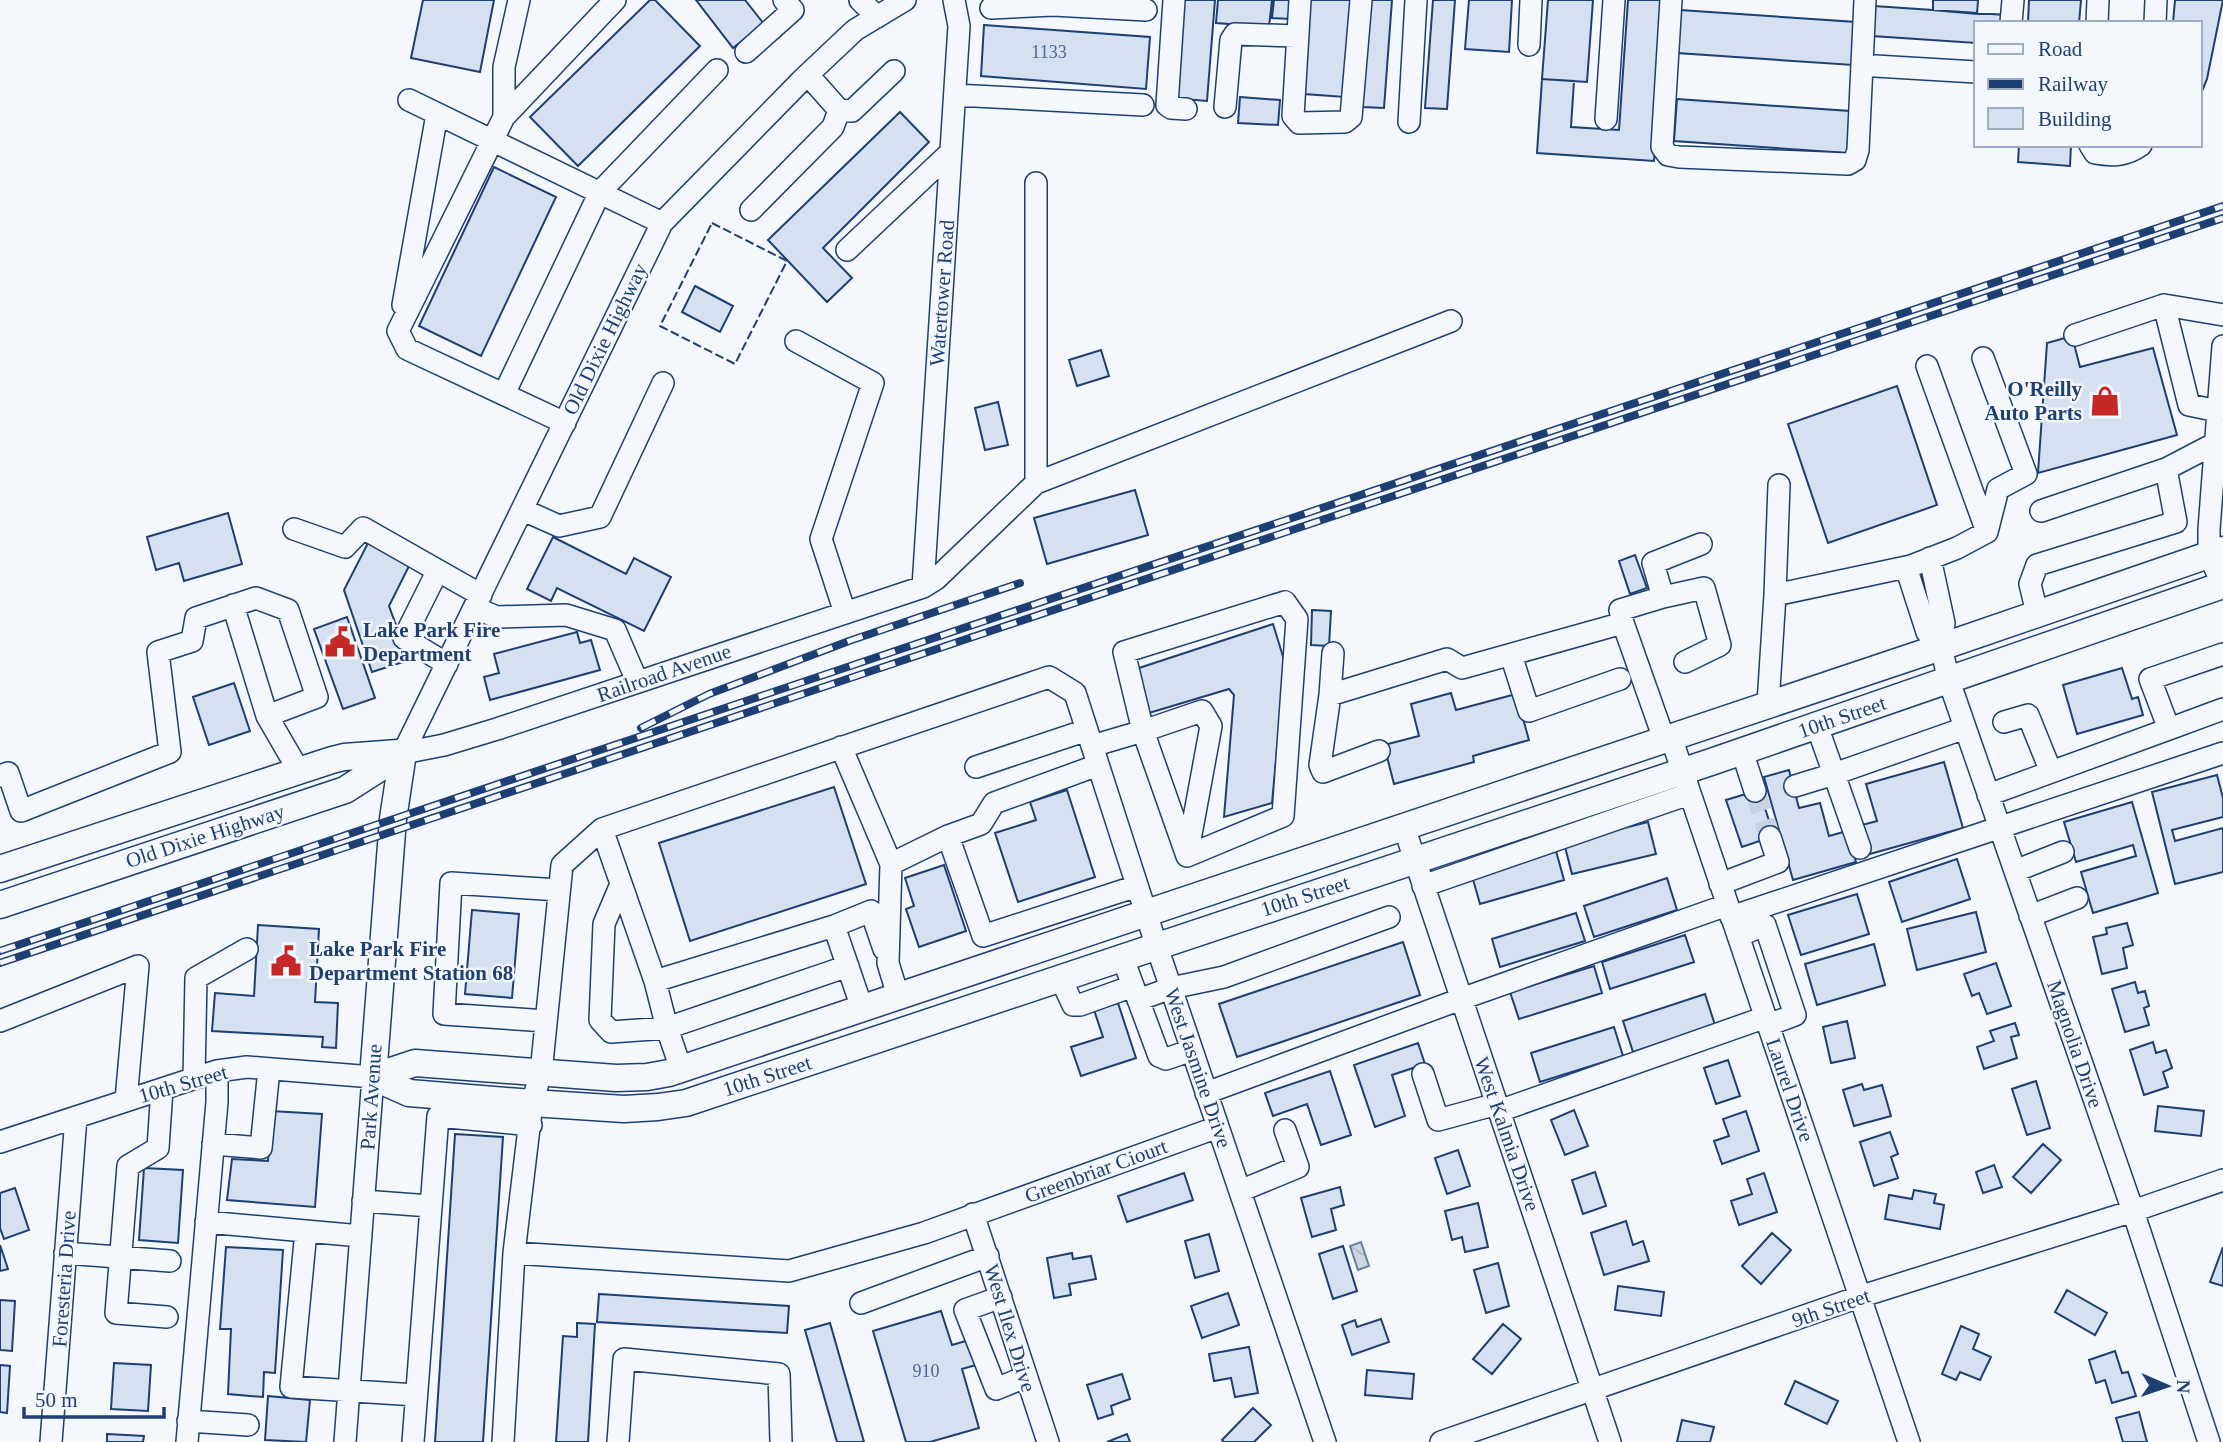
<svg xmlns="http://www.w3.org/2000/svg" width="2223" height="1442" font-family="Georgia,serif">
  <defs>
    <pattern id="water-waves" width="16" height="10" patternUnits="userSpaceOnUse" patternTransform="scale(1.75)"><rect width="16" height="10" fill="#cfd7e4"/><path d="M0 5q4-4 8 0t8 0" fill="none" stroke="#b1bac7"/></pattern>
  </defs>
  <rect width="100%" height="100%" fill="#f4f7fb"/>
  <path fill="url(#water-waves)" stroke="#687fa3" stroke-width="2" d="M1361,1242l8,24 -11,4 -8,-24z"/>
  <path fill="#d5e0f0" stroke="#1d3f73" stroke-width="2" d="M423,0h71l-14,72 -69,-14z
    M650,0h5l45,46 -122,120 -48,-49z
    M696,0h49l19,24 -31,24z
    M1180,0h35l-8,101 -34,-3z
    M1218,0h54l-3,27 -53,-4z
    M1274,0h18l-1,19 -19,-1z
    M1310,0h43l-8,97 -41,-3z
    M1370,0h22l-8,108 -22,-1z
    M1433,0h22l-8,109 -22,-1z
    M1469,0h43l-3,52 -44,-3z
    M1548,0h45l-6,82 -45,-3z
    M1628,0h37l-11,161 -117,-8 5,-74 32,2 -3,46 48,3z
    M1933,0h45l-1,14 -44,-4z
    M2029,0h52l-2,23h-51z
    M2175,0h48l-16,79 -7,17v-73h-27z
    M1874,6l132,9 -1,8h-29v20l-104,-7z
    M1680,10l176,12 -3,43 -176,-12z
    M984,25l166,12 -4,52 -165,-13z
    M1240,97l40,3 -2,25 -40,-2z
    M1677,99l173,12 -3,42 -173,-12z
    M900,112l29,30 -106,106 29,30 -25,24 -59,-62z
    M2019,145h52l-1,21 -52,-4z
    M494,167l62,30 -75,159 -62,-30z
    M695,286l38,20 -13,26 -38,-20z
    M2072,336l8,31 73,-19 24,87 -139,38 9,-130z
    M1101,350l8,26 -32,10 -8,-26z
    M1897,386l40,119 -109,38 -40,-119z
    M998,402l10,43 -23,5 -10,-42z
    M1135,490l13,45 -101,29 -13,-46z
    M228,513l14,51 -58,17 -5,-18 -23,7 -9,-33z
    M553,537l73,37 8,-16 37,19 -27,54 -87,-43 -6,13 -24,-12z
    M370,539l42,21 -23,46 20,54 -37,12 -28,-82z
    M1635,555l12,33 -17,6 -11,-33z
    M1312,610l19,1 -2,35 -18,-1z
    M347,617l28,81 -32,11 -29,-80z
    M1273,624l12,39 -13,140 -48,14 10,-122 -5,-6 -80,24 -13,-44z
    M577,632l3,11 11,-3 9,30 -110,30 -6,-23 15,-4 -5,-19z
    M2122,668l10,31 6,-2 5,18 -66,19 -14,-49z
    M234,683l16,48 -41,14 -16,-48z
    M1451,693l5,17 60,-16 13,46 -56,16 1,6 -80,22 -10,-39 35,-9 -8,-32z
    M1944,762l19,66 -93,26 -8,-29 15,-4 -11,-37z
    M1789,770l10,38 21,-5 9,33 18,-5 9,31 -63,18 -29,-103z
    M2217,775l6,23v19l-51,13 3,11 48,-13v44l-48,12 -23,-92z
    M834,787l32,97 -176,57 -31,-98z
    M1067,790l28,87 -77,25 -23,-69 41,-13 -6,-18z
    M1759,790l15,46 -32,11 -16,-47z
    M2132,802l26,91 -65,20 -12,-41 55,-16 -3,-11 -57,17 -12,-40z
    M1648,822l8,32 -84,20 -8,-31z
    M1556,851l8,29 -84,24 -8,-28z
    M1957,859l13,40 -68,23 -13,-40z
    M944,865l22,66 -47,16 -13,-38 8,-3 -9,-28z
    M1667,878l10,32 -83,27 -10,-31z
    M1857,894l12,40 -68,21 -13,-40z
    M472,910l47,4 -7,84 -47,-4z
    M1976,912l10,40 -69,18 -10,-41z
    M1576,913l9,28 -85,26 -8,-28z
    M2127,923l6,22 -10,3 4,20 -25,6 -9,-37 14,-3 -1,-6z
    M258,925l61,4 -4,73 23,1 -2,45 -14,-1 1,-10 -111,-6 3,-38 39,3z
    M1685,935l9,27 -84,27 -8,-27z
    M1403,942l17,53 -183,62 -18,-53z
    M1874,944l11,41 -68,20 -12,-41z
    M1996,963l15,43 -24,8 -8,-21 -7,3 -8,-22z
    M1594,966l8,27 -83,26 -9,-27z
    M2135,982l3,11 7,-2 4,15 -5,2 5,17 -24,7 -13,-43z
    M1705,994l10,31 -82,27 -10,-31z
    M1118,1003l18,55 -55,18 -10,-29 32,-10 -9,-27z
    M1847,1021l8,37 -24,5 -8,-36z
    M2015,1023l4,12 -8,2 6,21 -33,11 -7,-22 17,-6 -4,-10z
    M1614,1027l9,29 -83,26 -9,-29z
    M2153,1042l3,11 10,-3 6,18 -9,4 5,15 -24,8 -14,-45z
    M1418,1043l7,21 -33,11 13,41 -30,11 -21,-62z
    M1728,1060l12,36 -24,8 -12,-36z
    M1330,1071l21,64 -30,10 -14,-41 -34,12 -8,-23z
    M2036,1081l14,47 -23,7 -15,-46z
    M1862,1084l2,6 18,-5 9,31 -37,10 -11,-36z
    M2158,1106l46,5 -3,25 -46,-5z
    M1574,1110l14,36 -23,9 -14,-35z
    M271,1111l51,3 -7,93 -88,-7 5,-41 36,2z
    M1746,1111l13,40 -37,13 -8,-23 15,-5 -6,-17z
    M1890,1132l8,22 -7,3 7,21 -24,8 -14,-44z
    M455,1134l48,3 -20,305h-48z
    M2043,1144l18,16 -30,33 -18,-16z
    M1458,1150l12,36 -23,8 -12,-36z
    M1994,1165l8,22 -19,6 -7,-21z
    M144,1168l39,2 -5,73 -39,-3z
    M1595,1172l11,34 -23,8 -11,-34z
    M1184,1173l9,27 -66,22 -9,-26z
    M1764,1173l13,39 -38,13 -8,-24 21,-7 -5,-15z
    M1340,1187l4,18 -13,4 5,21 -24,7 -11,-39z
    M15,1188l14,42 -25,9 -4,-11v-35z
    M1914,1190l22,4 -2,9 10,2 -4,24 -55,-10 4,-24 23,4z
    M1478,1203l10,44 -23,5 -3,-15 -10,3 -7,-29z
    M1626,1221l7,24 10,-4 6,20 -45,14 -13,-42z
    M1772,1233l19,17 -30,34 -19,-18z
    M1209,1234l10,37 -24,7 -10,-37z
    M0,1245l8,24 -8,2z
    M1343,1246l14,45 -24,8 -14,-45z
    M226,1247l57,3 -8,123 -11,-1 -1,25 -35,-3 3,-65h-11z
    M2223,1247v39l-13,-4z
    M1072,1253l1,6 18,-3 5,23 -27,5 2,11 -17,3 -7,-40z
    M1498,1263l11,43 -23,7 -12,-43z
    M1618,1286l46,6 -3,24 -46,-6z
    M2067,1290l40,23 -12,22 -40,-23z
    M1228,1293l11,32 -37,13 -11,-32z
    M599,1294l190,12 -2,27 -190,-11z
    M0,1300l15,1 -3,50 -12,-1z
    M941,1311l11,34 17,-5 7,25 -14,4 17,59 -49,14h-24l-33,-111z
    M1381,1319l8,23 -37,13 -10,-30 13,-5 2,7z
    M577,1323l18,1 -7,118h-32l7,-106 14,1z
    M830,1323l34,119h-27l-32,-112z
    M1503,1324l18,15 -29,35 -19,-15z
    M1961,1326l18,8 -6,15 18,8 -11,23 -20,-8 -4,8 -14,-6z
    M1249,1347l9,46 -23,4 -4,-19 -17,3 -5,-27z
    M2115,1351l7,22 6,-1 8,24 -24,7 -7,-23 -9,3 -7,-23z
    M114,1363l37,2 -3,46 -37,-2z
    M0,1365l10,1 -3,47 -7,-1z
    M1367,1370l47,4 -2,25 -47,-4z
    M1122,1374l8,25 -19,7 2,8 -15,5 -11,-34z
    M1795,1381l43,20 -11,23 -42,-20z
    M268,1396l42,4 -4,42 -41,-2z
    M1253,1408l18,17 -17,17h-30l-2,-2z
    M2139,1412l8,30h-24l-7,-24z
    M1682,1420l32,7 -4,15h-33z
    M107,1434l37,2 -1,6h-36z
    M1127,1434l3,8h-23z"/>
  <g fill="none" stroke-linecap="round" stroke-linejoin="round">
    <path stroke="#c9d2e0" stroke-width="21" stroke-dasharray="21 10" stroke-linecap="butt" d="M1755,791l15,46"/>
    <g stroke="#1d3f73" stroke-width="24">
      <path id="minor" d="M860,0l17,17
        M1174,0l-7,105 4,3 15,1
        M1300,0l-7,116 6,7 46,-1 6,-5 10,-117
        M1671,0l-9,147 6,8 11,2 169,7 7,-4 3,-10 7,-150
        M1053,5l93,5
        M991,8l62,-3 1,-5
        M2011,23l2,-23
        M2097,23l1,-23
        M2155,23l1,-23
        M1529,45l2,-45
        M746,52l47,-42 -9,-10
        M1875,66l101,6
        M955,95l188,10
        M409,100l253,123
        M1225,107l6,-67 4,-6 62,2
        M839,110l13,1 42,-40
        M504,117v-50l15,-67
        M1606,119l8,-119
        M1409,122l7,-122
        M2090,145l5,8c17,3 31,3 46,-8
        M751,210l82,-83 6,-17 -31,-35
        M847,250l104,-98
        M403,305l34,-191
        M2164,305l25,100 29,6
        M2075,335l89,-30 59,10
        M796,341l77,42 -52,156 24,74
        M2223,346l-14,183v26l14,30
        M1927,366l60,166
        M504,394l96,-202 117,-122
        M565,423l-158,-74 -9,-18 106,-214 111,-117
        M1036,483l415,-162
        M1779,485l-4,110 136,-29 46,-18 30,-16 11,-43 28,-15 -43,-116
        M523,510l36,16 41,-9 63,-134
        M2041,511l125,-42 50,-26 7,2
        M294,529l51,18 18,-19 118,67
        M1930,558l14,65 -3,24 8,34 184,530 76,231
        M1906,567l21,65 14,15
        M437,572l-33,66 43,26
        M923,587l36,-561 -5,-26
        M1663,597l-10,-34 48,-19
        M233,605l34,111 32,55
        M475,608l22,9 69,-2 49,15 22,51
        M2037,613l-7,-29 7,-19 139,-43 -10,-53
        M1623,623l-3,-13 43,-13 41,-9 16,57 -35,17
        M1511,655l18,56 91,-32
        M1330,695l3,-42
        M1768,704l7,-109
        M2004,722l24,-7 23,57
        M1817,726l17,48 131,-46
        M2169,729l54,-20
        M1671,737l238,705
        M1092,746l51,-15 44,125 96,-40 14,-197 -12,-17 -161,50 19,79 59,-20 9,15 -24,130
        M841,747l50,117
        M1379,751l-56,21 -3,-7 10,-70 117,-36 15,9 161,-45 41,116
        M1742,751l13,40
        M403,753l41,-8 53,-16 426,-142 13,-8 100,-96v-300
        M403,753l259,-530 139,-142 54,-51 50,-30
        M976,767l111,-37
        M0,776l8,-3 13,38 149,-59 -12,-100 34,-11 4,-23 60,-20 32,12 29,87 -50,19
        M1795,786l39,-12 26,74
        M1988,795l181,-66 -19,-50 73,-25
        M1404,827l206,615
        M948,836l35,100 154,-50
        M2015,871l48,-19
        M621,884l-17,40 -4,96 11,12 56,-4 181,-62
        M1720,884l58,-22 -8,-25
        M1423,886l266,-92
        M2030,916l47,-18
        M1731,917l492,-164
        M834,926l28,82
        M1738,936l27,-11 30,90 -27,10
        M1122,956l37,100 7,3 26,-9
        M1060,977l13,28h7l53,-19
        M655,981l179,-55 37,-15 13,38
        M898,996l-10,-33 3,-99 57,-28 33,-12 13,-21 104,-38
        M1138,1000l33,-12 53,-11 165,-60
        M0,1021l138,-55 -12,134
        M546,1021l-102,-7 7,-131 108,7
        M681,1069l-14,-41 -12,-47 -53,-152 447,-152 26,16 81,251 169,498
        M1423,1074l15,46 59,-16
        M194,1078l2,-100 51,-29
        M162,1089l-4,59 -30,18 -12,147 51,4
        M1206,1093l255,-94 266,-94
        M1499,1111l267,-94
        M0,1142l217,-71 30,-4 126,10 -28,365
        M213,1144l48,4 8,-79
        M1240,1191l58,-24 -13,-37
        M363,1201l67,5
        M973,1214l75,228
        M206,1222l155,14
        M306,1231l-15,156 125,8
        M65,1253l105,8
        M514,1253l275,18 135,-38 294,-106
        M1001,1297l-36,13 31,79 29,-12
        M861,1303l127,-47
        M188,1421l60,4
        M51,1442l25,-325
        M187,1442l30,-340v-31
        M413,1442l25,-326 93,9
        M503,1442l11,-189 18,-150 9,-30 21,-208 40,-36
        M618,1442l6,-83 155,15 2,68
        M1441,1442l421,-146 271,-85 90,-31"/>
    </g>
    <g stroke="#1d3f73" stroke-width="29">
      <path id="major" d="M0,869l332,-109 12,-3 54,-4
        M0,905l345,-115 58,-37
        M373,1077l36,16 123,10 92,6 34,-2 28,-4 1025,-341 512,-177
        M373,1077l42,-14 201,15 31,-1 22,-4 1272,-426 282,-97
        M373,1077l20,-258 10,-66"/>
    </g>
    <use href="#minor" stroke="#f4f7fb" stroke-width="21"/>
    <use href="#major" stroke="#f4f7fb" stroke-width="26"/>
    <g stroke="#1d3f73" stroke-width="8">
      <path id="rail" d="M641,728l68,-34 140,-53 171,-58
        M0,951l2223,-745
        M0,963l2223,-745"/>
    </g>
    <use href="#rail" stroke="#f4f7fb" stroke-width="5" stroke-dasharray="16" stroke-linecap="butt"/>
    <path stroke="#1d3f73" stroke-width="2" stroke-dasharray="9 3.5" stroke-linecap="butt" d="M712,223l75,38 -52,103 -75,-38z"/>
  </g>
  <defs>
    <g id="shop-bare" transform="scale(2.415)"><path d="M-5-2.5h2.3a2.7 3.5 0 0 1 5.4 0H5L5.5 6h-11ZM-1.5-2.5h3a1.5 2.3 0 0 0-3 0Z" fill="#c62828" stroke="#f4f7fb" stroke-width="2.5" paint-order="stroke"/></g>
    <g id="civic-bare" transform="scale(2.415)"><path d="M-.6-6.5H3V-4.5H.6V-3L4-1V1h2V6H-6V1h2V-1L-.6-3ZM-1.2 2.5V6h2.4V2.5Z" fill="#c62828" stroke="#f4f7fb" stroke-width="2.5" paint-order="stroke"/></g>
  </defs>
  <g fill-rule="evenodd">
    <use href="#shop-bare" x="2105" y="401"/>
    <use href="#civic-bare" x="340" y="642"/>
    <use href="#civic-bare" x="286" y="961"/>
  </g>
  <g text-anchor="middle" stroke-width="5" stroke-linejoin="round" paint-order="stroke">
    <g font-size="18" fill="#4b6792">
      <text x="1049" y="58">1133</text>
      <text x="926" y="1377">910</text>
    </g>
    <g font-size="21" fill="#1d3f73" stroke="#f4f7fb">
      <text transform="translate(942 293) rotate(-86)" y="7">Watertower Road</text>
      <text transform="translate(605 339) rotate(-64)" y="7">Old Dixie Highway</text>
      <text transform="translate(664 673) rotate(-19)" y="7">Railroad Avenue</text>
      <text transform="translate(1842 717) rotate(-19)" y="7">10th Street</text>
      <text transform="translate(205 836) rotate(-18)" y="7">Old Dixie Highway</text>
      <text transform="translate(1305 896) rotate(-18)" y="7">10th Street</text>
      <text transform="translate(2075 1044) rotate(71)" y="7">Magnolia Drive</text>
      <text transform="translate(1198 1068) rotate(71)" y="7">West Jasmine Drive</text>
      <text transform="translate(767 1076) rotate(-18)" y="7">10th Street</text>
      <text transform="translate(183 1084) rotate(-16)" y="7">10th Street</text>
      <text transform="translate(1790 1090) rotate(71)" y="7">Laurel Drive</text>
      <text transform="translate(371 1097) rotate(-86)" y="7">Park Avenue</text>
      <text transform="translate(1507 1134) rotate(71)" y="7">West Kalmia Drive</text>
      <text transform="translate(1096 1171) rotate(-20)" y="7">Greenbriar Ciourt</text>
      <text transform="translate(64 1279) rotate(-86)" y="7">Foresteria Drive</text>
      <text transform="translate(1831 1308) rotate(-19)" y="7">9th Street</text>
      <text transform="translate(1010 1328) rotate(73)" y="7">West Ilex Drive</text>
    </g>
    <g font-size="21" font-weight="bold" fill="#1d3f73" stroke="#f4f7fb" text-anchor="start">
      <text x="2082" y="396" text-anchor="end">O'Reilly<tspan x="2082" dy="24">Auto Parts</tspan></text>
      <text x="363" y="637">Lake Park Fire<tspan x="363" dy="24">Department</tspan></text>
      <text x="309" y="956">Lake Park Fire<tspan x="309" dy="24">Department Station 68</tspan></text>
    </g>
  </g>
  <rect x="1974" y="21" width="228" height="126" fill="#f4f7fb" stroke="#9eadc5" stroke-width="2"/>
  <rect x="1988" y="44" width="35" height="10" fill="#f4f7fb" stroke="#9eadc5" stroke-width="2"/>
  <text x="2038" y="56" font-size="21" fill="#1d3f73">Road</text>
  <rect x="1988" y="79" width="35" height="10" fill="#1d3f73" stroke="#9eadc5" stroke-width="2"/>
  <text x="2038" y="91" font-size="21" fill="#1d3f73">Railway</text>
  <rect x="1988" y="108" width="35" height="21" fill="#d5e0f0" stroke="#9eadc5" stroke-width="2"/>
  <text x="2038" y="126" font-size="21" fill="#1d3f73">Building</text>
  <g transform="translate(2167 1386) rotate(92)" stroke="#f4f7fb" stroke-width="5" paint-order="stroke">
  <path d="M0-5L12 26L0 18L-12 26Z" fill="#1d3f73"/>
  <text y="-10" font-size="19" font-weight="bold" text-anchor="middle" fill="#1d3f73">N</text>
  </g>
  <path d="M24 1407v10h140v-10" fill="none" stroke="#1d3f73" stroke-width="3.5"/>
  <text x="35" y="1407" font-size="21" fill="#1d3f73" stroke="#f4f7fb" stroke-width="5" paint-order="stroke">50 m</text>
</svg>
